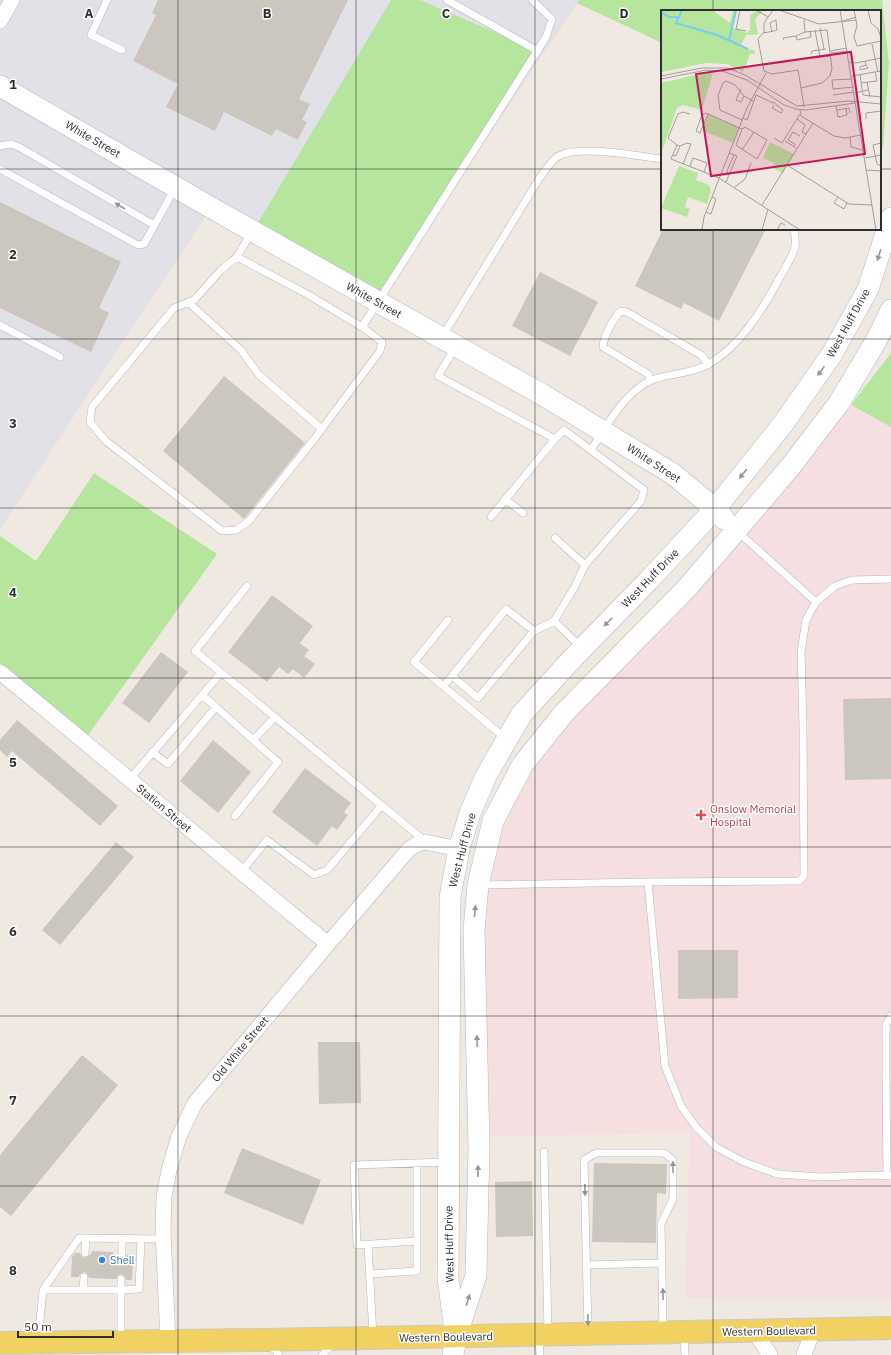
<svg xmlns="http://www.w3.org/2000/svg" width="891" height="1355" font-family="'IBM Plex Sans',sans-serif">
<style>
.industrial{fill:#e3e1e8}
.medical{fill:#f5dfe0}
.green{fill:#b6e59e}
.building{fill:#cbc7bf}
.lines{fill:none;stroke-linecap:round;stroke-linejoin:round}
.lane-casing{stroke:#b4b7c1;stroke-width:8}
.street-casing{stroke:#b4b7c1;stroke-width:16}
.secondary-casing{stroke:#b4b7c1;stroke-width:22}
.primary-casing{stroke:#c9c9c9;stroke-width:24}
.lane{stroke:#fff;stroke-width:7}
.street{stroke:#fff;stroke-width:15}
.secondary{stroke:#fff;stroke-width:21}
.primary{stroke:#f2d163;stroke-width:22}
.oneway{fill:#969696}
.grid{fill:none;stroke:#2e2e2e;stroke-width:1;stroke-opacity:0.55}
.health-dot{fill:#e0444e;stroke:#fff;stroke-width:1.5}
.shop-dot{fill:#3f7fe0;stroke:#fff;stroke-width:1.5}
.labels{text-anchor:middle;stroke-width:3;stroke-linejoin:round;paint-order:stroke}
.street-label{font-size:11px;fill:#2e2e2e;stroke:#fff}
.health-label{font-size:11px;fill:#be3a42;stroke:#fff;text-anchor:start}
.shop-label{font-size:11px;fill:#366cbe;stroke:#fff;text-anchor:start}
.inset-river{fill:none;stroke:#75cff0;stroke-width:2}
.inset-road{fill:none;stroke:#a29e99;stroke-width:1}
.view{fill:#c2185b;fill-opacity:0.15;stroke:#c2185b;stroke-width:2}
.inset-edge{fill:none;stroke:#2e2e2e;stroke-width:2}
.grid-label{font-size:13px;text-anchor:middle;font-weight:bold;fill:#2e2e2e;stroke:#fff;stroke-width:3;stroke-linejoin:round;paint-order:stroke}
</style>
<rect width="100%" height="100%" fill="#efe9e1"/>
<path class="industrial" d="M0,0H579L378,302L211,208L0,529Z"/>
<path class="medical" d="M851,405L891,427V1299L685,1298L690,1133L482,1136L480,906L493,858L527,772L581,708L662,631Z"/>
<path class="green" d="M391,0H420L536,50L378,302L253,231Z
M579,0H882L889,63L883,148L880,147V11H662V43L577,3Z
M891,353V427L851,405Z
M94,473L217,554L84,741L0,664V536L36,561Z"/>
<path class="building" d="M158,0H348L299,99L310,104L302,120L307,122L298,140L276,129L272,136L224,112L215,131L166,107L178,84L133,61L156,15L152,13Z
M0,202L121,262L99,308L109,313L91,352L0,308Z
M663,229H766L719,321L684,303L681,309L635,286Z
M540,272L598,302L570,356L512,326Z
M224,376L305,443L244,519L163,451Z
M272,595L313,626L300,643L309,650L304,656L315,664L304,678L293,669L288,674L279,667L267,682L228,652Z
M161,652L188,672L149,723L122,703Z
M891,698V779L845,780L843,699Z
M17,720L118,806L100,826L12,751L7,757L0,750V740Z
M213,740L251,772L218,813L180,781Z
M305,768L351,803L344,812L348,815L337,830L332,826L317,846L272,812Z
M116,842L134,857L60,945L42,930Z
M678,950H738V998L678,999Z
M318,1042H360L361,1103L319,1104Z
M82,1055L118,1085L11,1216L0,1207V1155Z
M242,1148L321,1180L303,1225L224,1193Z
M594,1163L667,1164L666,1194L657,1193L656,1243L592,1242Z
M532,1181L533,1236L496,1237L495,1182Z
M92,1251L113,1252V1255H117L118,1258L122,1260L125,1259L127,1255L133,1256L132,1280H126L125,1276L121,1274L118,1275L116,1279L89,1278L87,1273L84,1272L80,1274L79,1277H71L72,1257L75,1253H80L82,1257L85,1258L91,1254Z"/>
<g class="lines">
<defs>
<path id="lane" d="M107,0L91,35L122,50
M447,0L538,51
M0,146L11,144L19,147L154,225
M0,169L138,245L144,244L175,188
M237,257L251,233
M188,302L241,350L259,375L322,429
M0,325L60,357
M362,327L382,342L380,351L315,438L249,521L236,530L222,531L106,441L90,422L92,407L174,308L194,300L221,270L237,257L307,294L362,327L546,37L552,19L532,0
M442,337L539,179C544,172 550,162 557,157C578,144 637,156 662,159
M455,348L438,376L555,439L564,430L644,490L641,501L585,565L574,588L554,621
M650,381L648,374L603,347C603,337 614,317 621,311L627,312L701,355L704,358L708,365
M591,450C605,428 619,402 641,386C661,372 687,376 707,365C740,347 763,309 780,277C785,268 792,258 795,247C796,241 795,235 794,229
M505,499L523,513
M491,517L555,439
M737,531L816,602
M555,538L585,565
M891,579L852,580L835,586L816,602L806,620L801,652L803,725L804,876L799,881L648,882L665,1066L681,1106L696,1127L716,1147L744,1162L777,1174L821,1177L875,1175L891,1176
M247,586L195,651L425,841
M534,631L506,609L452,676L478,698L534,631L554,621L582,648
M452,676L443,686L505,738
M443,686L414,662L448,620
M202,695L216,707
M254,739L275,717
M152,752L168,764L216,707L278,762L235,816
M130,779L221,673
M241,872L267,840L314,875L327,870L382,805
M480,885L648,882
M544,1152L548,1332
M887,1176L886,1080V1025L891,1016
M417,1241L357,1245L354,1165L448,1162
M368,1244L373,1336
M85,1253L86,1238
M122,1255V1239
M586,1265L662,1263
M370,1274L417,1271V1163
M83,1289L84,1277
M43,1290H121V1279
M588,1331L584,1160L596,1153H664L673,1160V1199L661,1224L663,1331
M684,1333L685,1355
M539,1338L540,1355
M38,1340L43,1290L79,1238L163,1239
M121,1340V1290L139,1289L141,1239
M270,1345L279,1355
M322,1355L333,1344"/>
<path id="street" d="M0,21L12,0
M0,672L328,944
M754,1331L770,1355
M168,1342L163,1231L164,1197L169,1170L179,1136L195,1103L328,944L409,849L417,844L425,842L459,849
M804,1355L813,1330"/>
<path id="secondary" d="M0,86L224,215L543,395L673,474L715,509L724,519
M456,1337L448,1278L450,897L459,849L470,813L486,776L521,715L571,660L649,580L715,509L783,424L832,354L868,289L891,218
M453,1355L456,1337L476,1275L479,1147L474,930L478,885L493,821L523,764L564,713L687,588L791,466L839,403L876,341L891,310"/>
<path id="primary" d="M0,1343L265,1340L891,1328"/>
</defs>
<use href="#lane" class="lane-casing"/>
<use href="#street" class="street-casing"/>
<use href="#secondary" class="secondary-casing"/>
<use href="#primary" class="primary-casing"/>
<use href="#lane" class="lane"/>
<use href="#street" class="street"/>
<use href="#secondary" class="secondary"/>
<use href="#primary" class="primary"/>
</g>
<defs><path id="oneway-solid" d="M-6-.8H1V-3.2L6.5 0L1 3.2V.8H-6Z"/></defs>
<g class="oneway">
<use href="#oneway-solid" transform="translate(120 206) rotate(-150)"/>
<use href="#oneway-solid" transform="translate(879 255) rotate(108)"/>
<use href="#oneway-solid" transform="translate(821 371) rotate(125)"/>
<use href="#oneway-solid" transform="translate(743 474) rotate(129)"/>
<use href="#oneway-solid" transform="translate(608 622) rotate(135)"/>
<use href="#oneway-solid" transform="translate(475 911) rotate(-85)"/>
<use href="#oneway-solid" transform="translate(477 1041) rotate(-92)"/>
<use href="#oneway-solid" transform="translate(673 1167) rotate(-91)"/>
<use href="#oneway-solid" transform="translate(478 1171) rotate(-89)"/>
<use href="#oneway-solid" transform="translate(585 1190) rotate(89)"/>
<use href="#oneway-solid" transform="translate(663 1294) rotate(-91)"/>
<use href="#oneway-solid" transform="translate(468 1300) rotate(-73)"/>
<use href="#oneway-solid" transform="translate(588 1320) rotate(89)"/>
</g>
<path class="grid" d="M178,0V1355M356,0V1355M535,0V1355M713,0V11M0,169H662M880,169H891M713,229V1355M0,339H891M0,508H891M0,678H891M0,847H891M0,1016H891M0,1186H891"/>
<path class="health-dot" d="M699 809h4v4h4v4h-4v4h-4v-4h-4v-4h4z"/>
<circle class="shop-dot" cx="102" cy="1260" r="4"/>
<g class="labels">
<g class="street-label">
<text transform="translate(93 139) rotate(30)" y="4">White Street</text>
<text transform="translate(374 300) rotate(29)" y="4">White Street</text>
<text transform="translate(848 323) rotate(-61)" y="4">West Huff Drive</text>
<text transform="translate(654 463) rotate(33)" y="4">White Street</text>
<text transform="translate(650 578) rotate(-46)" y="4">West Huff Drive</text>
<text transform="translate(164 808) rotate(40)" y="4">Station Street</text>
<text transform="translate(462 850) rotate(-75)" y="4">West Huff Drive</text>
<text transform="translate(240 1049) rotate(-50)" y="4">Old White Street</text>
<text transform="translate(449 1244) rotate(-91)" y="4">West Huff Drive</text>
<text transform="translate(769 1331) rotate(-1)" y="4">Western Boulevard</text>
<text transform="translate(446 1337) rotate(-1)" y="4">Western Boulevard</text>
</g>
<g class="health-label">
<text x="710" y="813">Onslow Memorial<tspan x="710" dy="13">Hospital</tspan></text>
</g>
<g class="shop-label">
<text x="110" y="1264">Shell</text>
</g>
</g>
<g transform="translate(661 10)">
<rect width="220" height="220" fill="#efe9e1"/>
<path d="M0,0H51L69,13L72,0H76L72,18L86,23L89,20V5L97,0H103L94,9L97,24L85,25L79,37L94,41L93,44H89L82,62L66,54L45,53L0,62ZM43,63H52L41,100L22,95L16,98L0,144V73ZM47,104L78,118L72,133L42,121ZM109,132L133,144L122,163L111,158L113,153L102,148ZM18,156L37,163L35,170L48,175L50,180L46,194L27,187L24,197L29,199L26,207L0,198Z" fill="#b6e59e"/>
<path class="inset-river" d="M21,0L15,13L56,25L87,39M0,2L8,7H17M68,30L75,0"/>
<path class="inset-road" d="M79,0L75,19L85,21M95,0L107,7M118,0L158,14L195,10M179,0L215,220M193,0L196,15L193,27L196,36L220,31M207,0L210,13L217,19L220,28M182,11L195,7M159,18L163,39M154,20L159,47M111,22L109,13L115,10L116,20L113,21L102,23L97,29L103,61L111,64L137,60L140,78L161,73L169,66L171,58L166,20L144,22L143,10M144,22L135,26L136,30L150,27L149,21M103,23V13L112,0M123,30L122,28L135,26M211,34L217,62M169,41L186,38M170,43L187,41M150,44L151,41L165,39M151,46L152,48L170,46M204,51L205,55L199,57V60L207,58L205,55M189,52L195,53L220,48M199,65L202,85L220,87M0,66L41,58H66L82,64L136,96L188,91L220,94M191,66L219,61L220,64M0,69L45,60L61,61L86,70L123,95L135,99L145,100L194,93M191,69L171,70L172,79L193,77M206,72L209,87M200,73L216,71L214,62M140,78L143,97M80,79L75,90L80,92L83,86M194,83L207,80M172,85L193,82M112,92L122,100L120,103L111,98L113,95M175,96L177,107L186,105L185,98M139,100L140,106L173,126L184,128L200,125M176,100L188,98L189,103M47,104L39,123L35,121L41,105L45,103L81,119L75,135L96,149L106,130L84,117L81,119M82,108L86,110L95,85L112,93M136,109L144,115L141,122L145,124M205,109V103L220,101M81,110L59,100L57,85L62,73L65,71L74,75L83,86L92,91M189,127L190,137L202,140M113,128L121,133L139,104M124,131L135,138M220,133L212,135L216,154L220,156M16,135L7,128L17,104L22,102L29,104M19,136L26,133L30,134L22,154M133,136L134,134L127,130L132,122L139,126M81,140L93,122M12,145L15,146L19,136L16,135L10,149L58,168L139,220M204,148L220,145M126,155L188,194L211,195M29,156L32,148L46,153L43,162M205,160L220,161M68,165L66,161L73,145M65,172L76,146L68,143M74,177L84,169L90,153M177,187L173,193L183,199L186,193M101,195L152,113M45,202L50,204L55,189L51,187M41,220L43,207L86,98L105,63M101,220L107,199M116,220L120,213L124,215"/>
<path class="view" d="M190,42L204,144L50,166L35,64Z"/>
<rect width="220" height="220" class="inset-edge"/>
</g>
<g class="grid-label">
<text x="89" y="18">A</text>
<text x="267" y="18">B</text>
<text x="446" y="18">C</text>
<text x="624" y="18">D</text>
<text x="13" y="89">1</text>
<text x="13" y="259">2</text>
<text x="13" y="428">3</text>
<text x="13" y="597">4</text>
<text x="13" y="767">5</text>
<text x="13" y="936">6</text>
<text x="13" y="1105">7</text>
<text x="13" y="1275">8</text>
</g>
<path d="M18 1331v6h95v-6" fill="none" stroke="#2e2e2e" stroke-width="2"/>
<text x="24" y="1331" font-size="12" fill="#2e2e2e" stroke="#ffffff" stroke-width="3" paint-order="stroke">50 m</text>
</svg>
